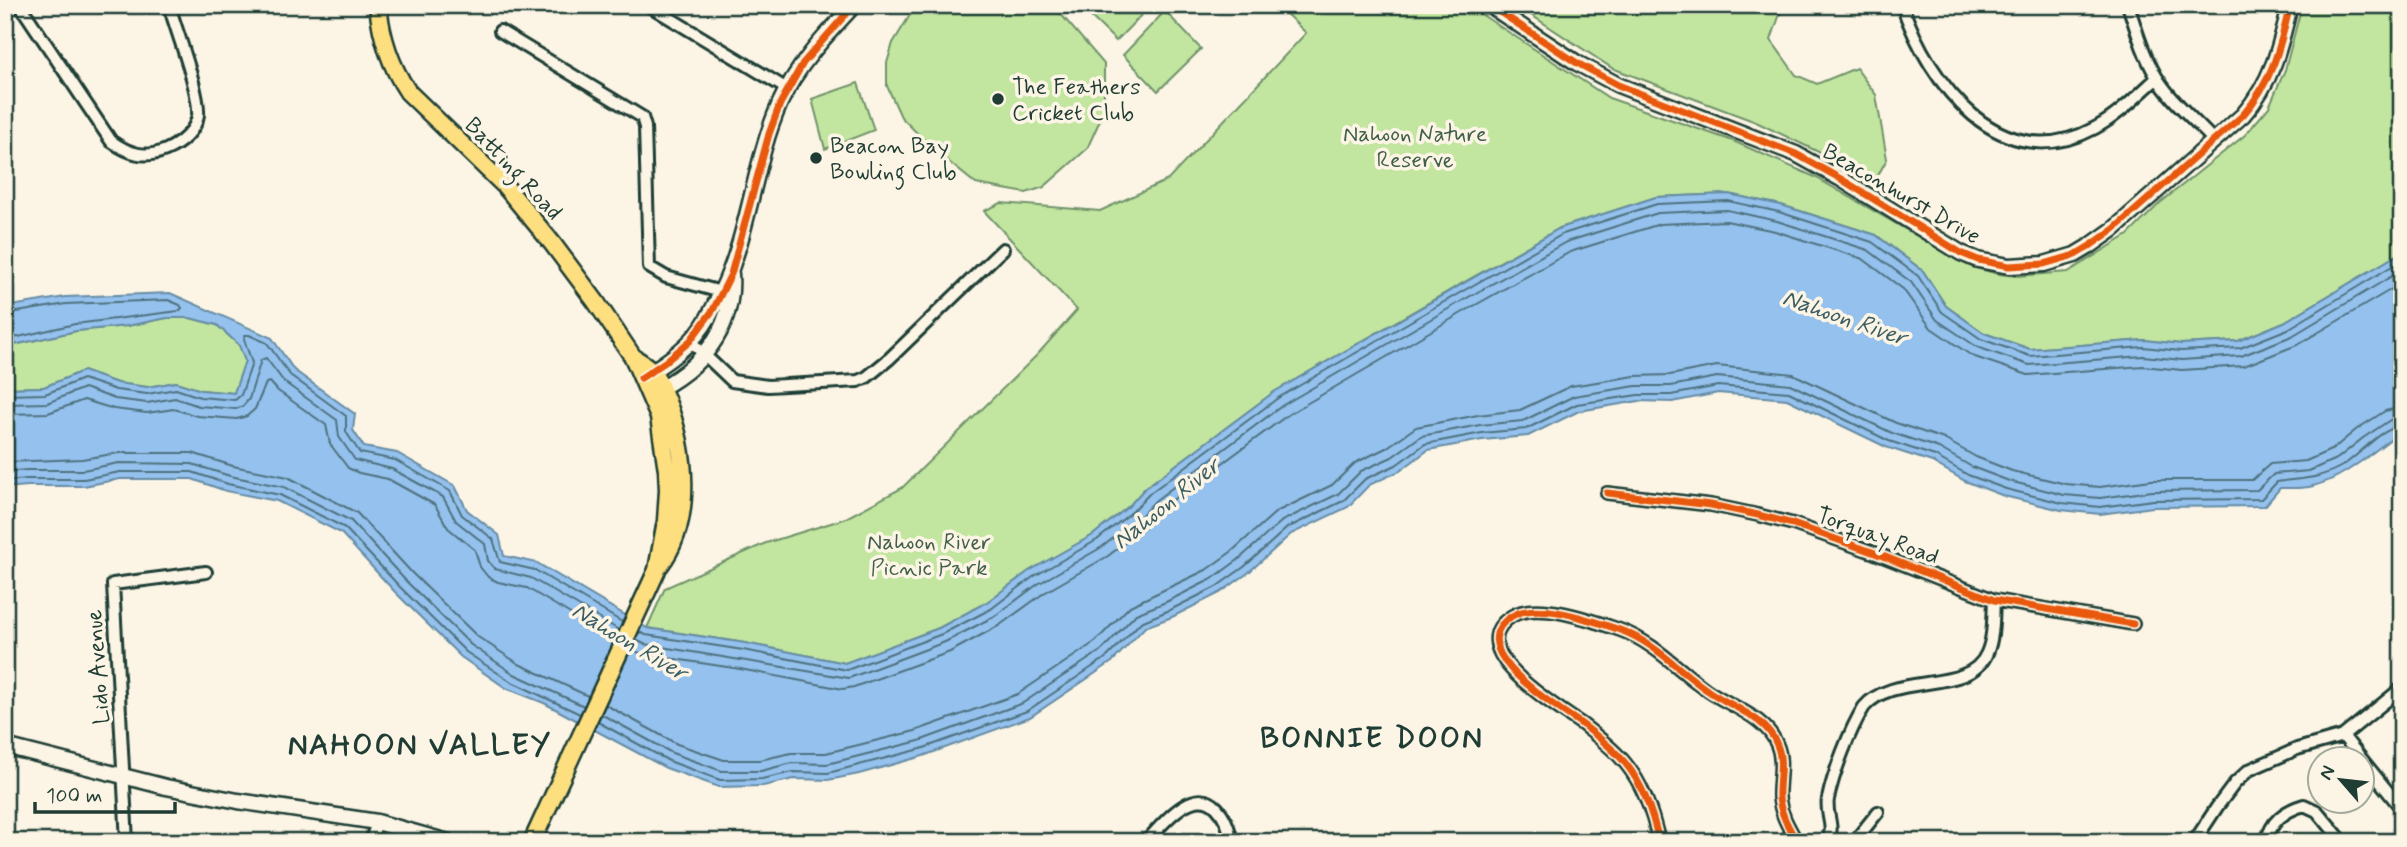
<svg xmlns="http://www.w3.org/2000/svg" width="2407" height="847" font-family="Mynerve,sans-serif">
<style>
.green{fill:#c2e6a0;stroke:#70926a;stroke-width:2}
.water{fill:#95c1ee;stroke:#668ca4;stroke-width:2}
.lines{fill:none;stroke-linecap:round;stroke-linejoin:round}
.shore{stroke:#4e727e;stroke-width:2}
.street-casing{stroke:#1f3d34;stroke-width:16}
.secondary-casing{stroke:#1f3d34;stroke-width:19}
.primary-casing{stroke:#1f3d34;stroke-width:21}
.street{stroke:#fcf5e5;stroke-width:10}
.secondary{stroke:#fcf5e5;stroke-width:14}
.primary{stroke:#fddf80;stroke-width:16}
.cycleway-casing{stroke:#fcf5e5;stroke-width:11}
.cycleway{stroke:#e8590c;stroke-width:7}
.poi-dot{fill:#1f3d34;stroke:#fcf5e5;stroke-width:2.5}
.labels{text-anchor:middle;stroke-width:7;stroke-linejoin:round;paint-order:stroke}
.poi-label{font-size:23px;fill:#1f3d34;stroke:#fcf5e5;text-anchor:start}
.park-label{font-size:23px;fill:#405f4a;stroke:#fcf5e5}
.street-label{font-size:23px;fill:#1f3d34;stroke:#fcf5e5}
.water-label{font-size:24px;font-style:italic;fill:#3c5e62;stroke:#fcf5e5}
.district-label{font-size:30px;font-weight:bold;letter-spacing:2px;fill:#1f3d34;stroke:#fcf5e5}
</style>
<rect width="100%" height="100%" fill="#fcf5e5"/>
<filter id="ink" filterUnits="userSpaceOnUse"><feTurbulence type="fractalNoise" baseFrequency=".0143" numOctaves="2"/><feDisplacementMap in="SourceGraphic" scale="14" xChannelSelector="R" yChannelSelector="G"/><feConvolveMatrix kernelMatrix="1 2 1 2 8 2 1 2 1" color-interpolation-filters="sRGB"/></filter>
<g filter="url(#ink)">
<path class="green" d="M919,5H1053L1104,64V111L1087,149L1044,187L1026,193L976,184L934,150L901,117L887,86V63L893,43L910,15Z
M1083,5H1151L1116,41L1081,7Z
M1277,5H1467L1609,98L1733,141L1815,177L1969,266L1998,274L2018,276L2068,272L2128,235L2160,203L2245,135L2269,107L2285,70L2302,5H2402V252L2284,322L2238,341L2181,344L2144,340L2030,349L1984,333L1946,306L1923,271L1876,235L1781,205L1728,194L1656,197L1560,228L1459,285L1274,392L1145,488L1129,506L1093,535L1029,571L987,602L939,628L845,663L745,643L647,628L665,588L766,543L844,519L902,488L1037,355L1077,310L984,211L1001,203L1100,211L1168,180L1306,33Z
M1516,5H1783L1771,40L1796,75L1817,84L1856,68L1876,95L1887,159L1873,184L1831,158L1756,122L1612,68Z
M1165,11L1201,49L1158,91L1123,55Z
M858,83L874,130L825,149L812,99Z
M167,318H190L217,325L239,345L245,361L234,393L201,390L176,382L147,387L117,383L83,371L44,387L5,388V347L76,331L127,326Z"/>
<path class="water" d="M1728,194L1781,205L1876,235L1923,271L1946,306L1984,333L2030,349L2144,340L2181,344L2238,341L2284,322L2402,252V431C2374,450 2346,478 2313,486C2303,489 2290,488 2280,488L2265,506L2153,507L2100,514L2061,510L2004,496L1965,481L1932,462L1886,447L1787,399L1718,393L1672,402L1639,401L1579,411L1528,436L1482,440L1428,450L1400,471L1369,485L1348,507L1291,534L1248,573L1220,593L1172,617L1145,627L1112,662L1030,717L923,756L859,774L828,780L794,779L763,786L719,787L666,768L544,703L506,688L461,657L395,592L341,533L277,501L226,491L192,479H120L84,486H28L5,488V388L44,387L83,371L117,383L147,387L176,382L201,390L234,393L245,361L239,345L217,325L190,318H167L127,326L76,331L5,347V307L65,297L170,293L272,338L294,370L355,414L353,430L364,447L397,453L455,486L467,510L499,535L504,556L537,563L647,628L745,643L845,663L939,628L987,602L1029,571L1093,535L1129,506L1145,488L1274,392L1560,228L1656,197Z"/>
<g class="lines">
<path class="shore" d="M5,314L66,304L168,300L180,305L182,308L179,311L75,324L5,340
M5,395L45,394L83,379L116,390L147,394L176,389L200,397L235,400L241,395L252,363L244,339L245,335H249L267,343L290,375L346,416V432L360,453L395,460L450,491L462,515L493,539L500,562L535,570L622,622
M5,404L47,403L84,388L115,399L147,403L175,398L199,406L236,409L243,406L249,399L261,360L266,358L284,382L337,420L339,437L355,460L392,469L443,497L456,521L485,544L488,561L495,569L531,578L619,630
M5,414L48,413L84,400L114,409L147,413L174,409L197,416L237,419L247,416L255,409L266,383L270,382L278,391L326,425L330,444L348,468L359,473L388,479L435,505L448,528L475,550L480,567L488,577L498,582L527,588L614,640
M5,462L82,459L119,453H192L233,466L288,477L357,513L413,574L478,637L519,664L588,696
M5,472L27,470H83L119,463L192,464L230,476L284,487L351,521L406,581L471,645L514,674L584,706
M5,481L27,479H84L120,472H192L228,484L280,495L345,528L400,587L466,652L510,681L580,714
M639,632L646,635L743,650L847,670L942,634L991,609L1033,577L1097,540L1133,511L1150,493L1278,398L1463,291L1563,234L1657,204L1728,201L1779,212L1872,242L1918,276L1942,312L1981,339L2030,356L2143,347L2181,351L2240,348L2288,329L2402,260
M636,640L644,644L849,678L945,642L995,616L1038,584L1102,547L1139,518L1156,500L1283,405L1467,298L1566,242L1658,213L1727,210L1777,221L1868,250L1911,282L1937,320L1977,347L2029,365L2143,356L2182,360L2241,356L2292,336L2402,270
M631,649L642,654L740,669L843,689L854,687L950,652L1000,625L1044,593L1108,556L1146,526L1163,507L1289,414L1472,307L1570,252L1660,224L1726,221L1775,231L1863,259L1903,289L1931,328L1972,356L2028,375L2143,366L2182,370L2244,366L2297,345L2402,283
M606,705L677,744L724,760H760L791,753H826L915,731L1018,694L1095,642L1130,606L1206,570L1231,552L1276,512L1332,485L1355,463L1386,448L1416,427L1478,415L1520,410L1571,386L1635,376L1670,375L1717,366L1793,374L1896,423L1944,439L1976,457L2012,471L2066,484L2100,487L2151,480H2252L2270,464L2306,461L2333,449L2357,429L2385,411L2402,407
M601,714L672,753L722,771H761L792,763L827,764L919,741L1023,703L1102,650L1136,614L1166,602L1212,579L1238,560L1282,521L1338,494L1361,471L1392,457L1421,436L1480,425L1523,421L1574,396L1636,386H1671L1717,377L1790,384L1892,433L1939,448L1972,467L2009,481L2064,495L2100,498L2152,491L2257,490L2274,474L2309,471L2338,458L2363,438L2390,420L2402,417
M598,722L669,761L720,780L762,779L793,772L828,773L921,749L1027,711L1107,657L1141,622L1170,610L1216,587L1244,567L1287,528L1343,501L1365,479L1396,465L1425,444L1482,433L1526,429L1577,404L1638,395H1671L1718,386L1789,392L1889,441L1935,456L1968,475L2006,489L2062,503L2100,507L2153,500L2261,499L2277,482C2303,478 2317,480 2342,466C2361,455 2378,429 2402,426"/>
<defs>
<path id="street" d="M20,5L111,141C129,154 145,159 166,150C180,144 196,131 198,115C200,92 176,30 169,5
M648,5L787,89
M1902,5C1929,84 2000,179 2095,128C2118,116 2137,96 2157,78
M2128,5C2136,29 2143,54 2156,76C2170,100 2195,120 2214,141
M500,31L642,117L645,127L649,267L666,277L721,292
M690,341L732,381L768,386L858,381L867,377L889,359L1003,249
M1607,493L1711,505L1758,515L1793,524L1875,553L1994,600L2133,624
M2343,736L2402,809
M127,842L113,584L206,572
M374,842L373,834L377,822
M1146,842C1157,830 1168,816 1182,807C1212,787 1227,816 1232,842
M1659,842C1653,814 1644,786 1626,764C1614,749 1598,737 1583,725C1559,708 1458,649 1512,616C1538,600 1593,621 1620,630C1654,642 1678,670 1707,690C1729,706 1767,717 1777,745C1784,761 1778,781 1779,798C1781,815 1789,828 1797,842
M1827,842C1836,827 1825,815 1828,799C1833,774 1850,729 1864,707C1894,671 1969,696 1987,653C1994,637 1993,617 1994,600
M1854,842L1878,812
M2194,842L2217,807L2235,783L2249,770L2297,749L2343,736L2402,688
M2266,842C2271,821 2284,811 2304,805L2317,811L2343,842"/>
<path id="secondary" d="M1489,5L1577,63L1618,85L1796,154L1841,179L1961,253L1978,260L2009,266L2044,264L2075,255L2090,246L2114,229L2243,115C2272,82 2280,48 2290,5
M643,377C662,365 682,352 697,334C708,321 714,307 721,292C750,232 753,164 780,103C797,65 826,35 854,5
M651,393C700,370 735,330 731,274
M5,746L166,787L238,801L377,822L448,842"/>
<path id="primary" d="M378,5C381,37 390,65 408,92L505,186L552,243L596,302L633,357L659,417L667,470L668,490L666,521L657,570L532,842
M633,357C639,361 646,365 651,370C658,377 662,390 666,399C686,448 694,521 660,565"/>
</defs>
<use href="#street" class="street-casing"/>
<use href="#secondary" class="secondary-casing"/>
<use href="#primary" class="primary-casing"/>
<use href="#street" class="street"/>
<use href="#secondary" class="secondary"/>
<use href="#primary" class="primary"/>
<defs>
<path id="cycleway" d="M1489,5L1577,63L1618,85L1796,154L1841,179L1961,253L1978,260L2009,266L2044,264L2075,255L2090,246L2114,229L2243,115C2272,82 2280,48 2290,5
M641,378L665,362L690,341L713,310L731,274L769,134L780,104L803,63L854,5
M1607,493L1711,505L1758,515L1793,524L1875,553L1994,600L2133,624
M1659,842C1653,814 1644,786 1626,764C1614,749 1598,737 1583,725C1559,708 1458,649 1512,616C1538,600 1593,621 1620,630C1654,642 1678,670 1707,690C1729,706 1767,717 1777,745C1784,761 1778,781 1779,798C1781,815 1789,828 1797,842"/>
</defs>
<use href="#cycleway" class="cycleway-casing"/>
<use href="#cycleway" class="cycleway"/>
</g>
</g>
<g class="poi-dot">
<circle cx="998" cy="99" r="7"/>
<circle cx="816" cy="158" r="7"/>
</g>
<g class="labels">
<g class="poi-label">
<text x="1012" y="94">The Feathers<tspan x="1012" dy="26">Cricket Club</tspan></text>
<text x="830" y="153">Beacon Bay<tspan x="830" dy="26">Bowling Club</tspan></text>
</g>
<g class="park-label">
<text x="1415" y="141">Nahoon Nature<tspan x="1415" dy="26">Reserve</tspan></text>
<text x="929" y="549">Nahoon River<tspan x="929" dy="26">Picnic Park</tspan></text>
</g>
<g class="street-label">
<text transform="translate(514 168) rotate(47)" y="8">Batting Road</text>
<text transform="translate(1902 193) rotate(30)" y="8">Beaconhurst Drive</text>
<text transform="translate(1878 535) rotate(20)" y="8">Torquay Road</text>
<text transform="translate(97 667) rotate(-94)" y="8">Lido Avenue</text>
</g>
<g class="water-label">
<text transform="translate(1845 317) rotate(19)" y="8">Nahoon River</text>
<text transform="translate(1166 503) rotate(-39)" y="8">Nahoon River</text>
<text transform="translate(630 641) rotate(31)" y="8">Nahoon River</text>
</g>
<g class="district-label">
<text x="1372" y="747">BONNIE DOON</text>
<text x="420" y="754">NAHOON VALLEY</text>
</g>
</g>
<rect width="2407" height="847" fill="none" stroke="#fcf5e5" stroke-width="28"/>
<rect x="14" y="14" width="2379" height="819" fill="none" stroke="#1f3d34" stroke-width="2.5" filter="url(#ink)"/>
<g transform="translate(2341 780) rotate(298)"><circle r="33" fill="#fcf5e5" stroke="#a4ab9e" stroke-width="2"/>
<path d="M0-5L12 26L0 18L-12 26Z" fill="#1f3d34"/>
<text y="-10" font-size="19" font-weight="bold" text-anchor="middle" fill="#1f3d34">N</text>
</g>
<path d="M35 802v10h140v-10" fill="none" stroke="#1f3d34" stroke-width="3.5"/>
<text x="46" y="802" font-size="21" fill="#1f3d34" stroke="#fcf5e5" stroke-width="5" paint-order="stroke">100 m</text>
</svg>
